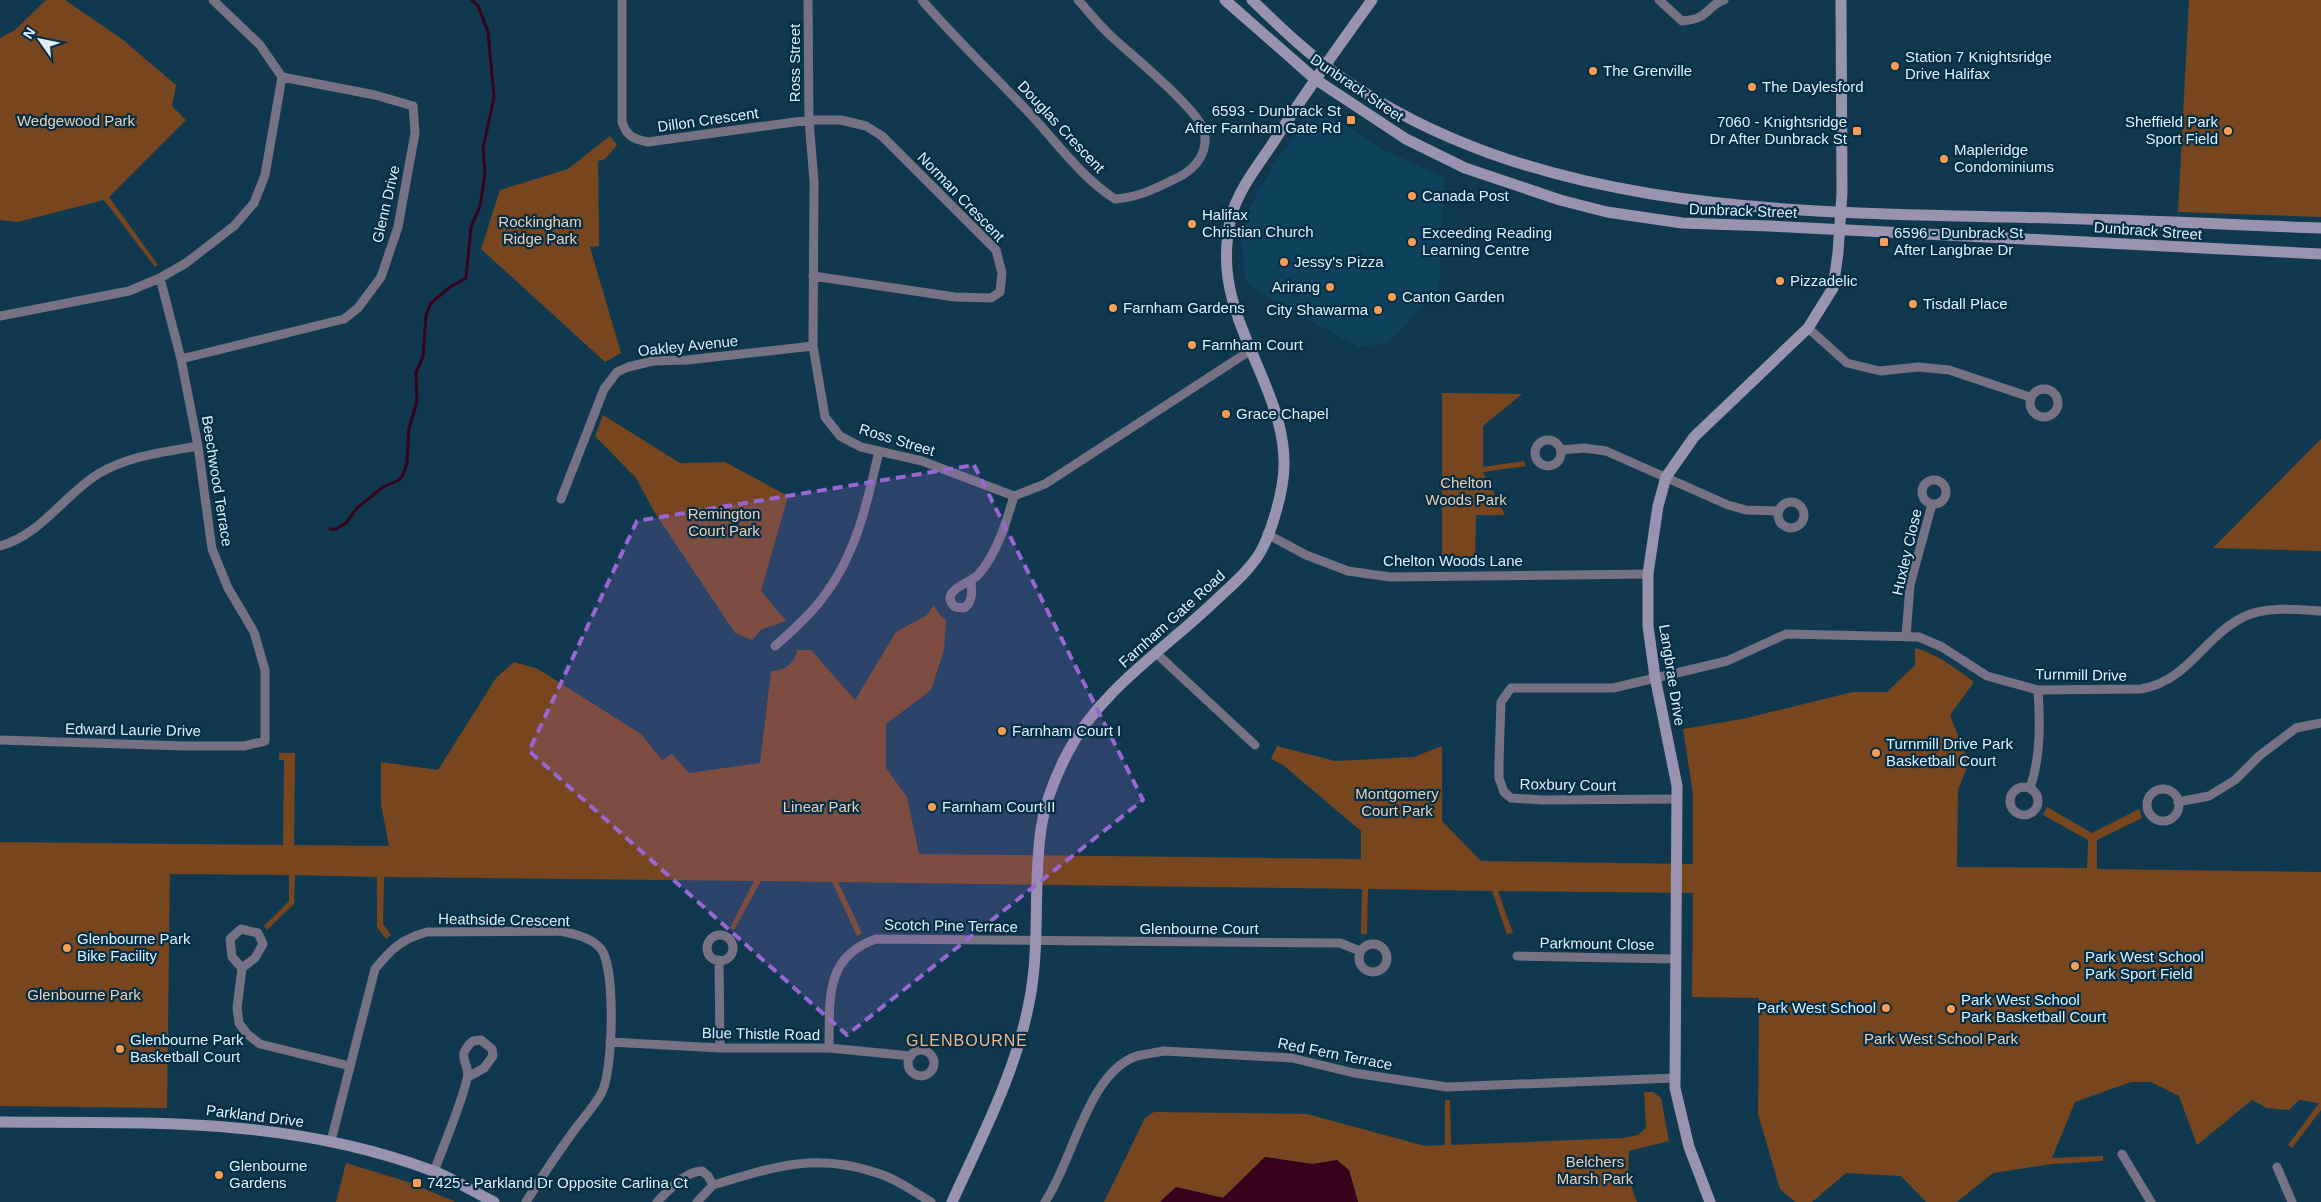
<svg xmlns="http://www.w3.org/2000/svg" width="2321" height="1202" font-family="Helvetica,sans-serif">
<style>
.built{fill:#0f425d}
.green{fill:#77461e}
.water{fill:#36021c}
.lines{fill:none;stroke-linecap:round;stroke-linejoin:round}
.stream{stroke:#36021c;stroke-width:3}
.street{stroke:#767283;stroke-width:9}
.secondary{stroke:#9a93af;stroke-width:11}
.marked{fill:#9967d1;fill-opacity:0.2;stroke:#9967d1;stroke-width:4;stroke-dasharray:10 6;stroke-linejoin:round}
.poi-dot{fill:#fc9d53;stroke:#032e44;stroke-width:2}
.labels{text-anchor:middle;stroke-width:4.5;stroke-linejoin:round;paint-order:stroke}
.poi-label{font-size:15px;fill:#dff0fc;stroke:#032e44;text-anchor:start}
.street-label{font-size:15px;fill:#dff0fc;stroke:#032e44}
.park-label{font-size:15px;fill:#f3ceb4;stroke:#032e44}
.neighbourhood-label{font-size:16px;letter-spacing:1px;fill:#f9b787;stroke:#032e44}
</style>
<rect width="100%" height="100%" fill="#10394f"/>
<path class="built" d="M1319,108L1380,148L1444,177L1439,289L1388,343L1358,347L1255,290L1245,278L1242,245L1249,209L1274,164L1313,110Z"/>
<path class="green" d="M46,0H65L122,39L176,85L172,106L186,120L109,197L158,265L155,267L104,200L18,222L0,220V38L15,30Z
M2189,0H2321V217L2178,212Z
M610,136L617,145L605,159L598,161L599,246L590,247L621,353L605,362L481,249L500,190L568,169Z
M1442,393L1522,394L1483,426V467L1524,461L1526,466L1483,472L1505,515H1476L1475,563L1442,565Z
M603,415L680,463L725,462L788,496L761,591L786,621L762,629L752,640L735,633L655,513L636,478L595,436Z
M2321,439V551L2213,548Z
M934,605L939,614L946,620L944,650L931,690L886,724V768L907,797L919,854L1361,859V831L1283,765L1271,759L1277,746L1335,761L1414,757L1442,746V821L1481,861L1693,864V794L1683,729L1742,719L1853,692H1887L1915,665V648C1938,654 1955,668 1974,682L1950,715L1969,763L1958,789L1957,867L2087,868L2088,840L2043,815L2047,807L2092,833L2139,809L2142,818L2097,840V869L2321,872V1110L2292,1148L2288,1145L2319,1103L2299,1100L2289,1110L2267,1108L2252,1100L2197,1145L2179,1096L2151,1082H2131L2075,1102L2052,1158L2103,1156V1161L2052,1164L1993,1173L1957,1202H1926L1901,1176L1846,1173L1812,1202H1795L1780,1189L1758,1114L1759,998L1692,997L1693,893L1498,891L1513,933L1507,934L1492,891L1368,889L1367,934H1361L1362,889L838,882L862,933L857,936L832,882L761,881L734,930L730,928L754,881L384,877L383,924L391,935L386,939L377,927V877L295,875L294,904L267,930L264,926L289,901V875L170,874L167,1108L0,1106V842L283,845L284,760H279V753H295L294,845L389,846L381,804V762L438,770L496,678L514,662L538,669L641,734L662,760L672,754L689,773L760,763L771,671C784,671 795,664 797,650H811L855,700L896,632L927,615Z
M1644,1092H1653L1661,1098L1669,1141L1629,1151L1628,1177L1637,1202H1358L1349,1170L1337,1161L1312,1164L1265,1157L1223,1198L1176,1187L1160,1202H1104L1145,1118L1154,1112L1307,1114L1425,1146L1445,1145V1100H1450L1451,1145L1622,1138L1638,1135L1646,1128Z
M346,1163L408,1182L456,1202H336Z"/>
<path class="water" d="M1265,1157L1312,1164L1337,1160L1349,1170L1358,1202H1160L1176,1187L1223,1198Z"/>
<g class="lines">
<path class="stream" d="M330,529H336L346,523L357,508L383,487L399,480L403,475L407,463L409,428L417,401L416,372L423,357L426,316L431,303L450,287L466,278L471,227L480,206L485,174L483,148L494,97L488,32L478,6L472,0"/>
<path class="street" d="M622,0V122C627,137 634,139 648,142L809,120H841L866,126L882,136L996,250L1002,273L1000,292L991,298L955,297L813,276
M808,0L809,120L814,182L813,346L825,417L840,436L861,447L922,461L1014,496L1045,484L1251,350
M922,0C957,41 996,77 1032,116C1059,145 1081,177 1115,199C1141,197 1156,188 1179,177C1196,168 1209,152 1204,131C1199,110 1130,54 1111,36C1099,25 1089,12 1078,0
M1659,0L1682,21C1710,19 1706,6 1724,0
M0,316L129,291L160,278L186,263L234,226L254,203L265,175L282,77L260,45L213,0
M1808,328L1847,363L1880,371L1918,367L1949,370L2030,397
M181,359L344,319L358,308L381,277L398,227L415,133L413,106L375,95L282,77
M2030 403a14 14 0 1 1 28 0a14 14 0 1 1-28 0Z
M1535 453a13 13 0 1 1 26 0a13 13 0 1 1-26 0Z
M1561,450L1584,448L1606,451L1728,505L1746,510L1779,511
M1922 492a12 12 0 1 1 24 0a12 12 0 1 1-24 0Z
M561,499L604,389L617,372L628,367L653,361L687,360L813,346
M1778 515a13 13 0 1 1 26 0a13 13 0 1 1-26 0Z
M1267,534L1306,555L1348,571L1390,577L1648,574
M0,546C41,535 64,495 98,474C128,456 164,452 198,446
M971,582C972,592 973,602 964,608L955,607C938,591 970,583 978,575C997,554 1006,523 1014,496
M1906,636L1910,585L1932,504
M775,646C791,632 808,617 821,600C856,556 867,504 879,451
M1156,653L1255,745
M0,740L184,746H244L265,741V670L254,632L228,588L212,549L198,446L181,359L160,278
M2010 801a14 14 0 1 1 28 0a14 14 0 1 1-28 0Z
M2030,788C2041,756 2040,723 2038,690
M2147 805a16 16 0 1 1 32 0a16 16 0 1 1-32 0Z
M1677,799L1543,800L1511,798L1504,792L1499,778V761L1501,702L1511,688H1613L1727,661L1786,634L1919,637L1942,647L1987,676L2038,690L2141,689C2190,681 2206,632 2248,615C2270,606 2297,610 2321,611
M2178,802L2209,796L2235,780L2259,756L2296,728L2321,723
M707 948a13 13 0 1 1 26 0a13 13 0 1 1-26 0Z
M1359 958a14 14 0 1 1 28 0a14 14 0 1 1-28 0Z
M1517,956L1675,959
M719,960L720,1048
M242,968L255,958L263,944L258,933L241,929L230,939L232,957L242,968L237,1008L239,1023L247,1034L260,1044L350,1066
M610,1042L720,1048H829L911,1056
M829,1048C830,1002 823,957 876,939L1340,943L1360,951
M908 1063a13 13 0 1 1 26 0a13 13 0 1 1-26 0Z
M331,1141L375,969C392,948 402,939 427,932L560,931C574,934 591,937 601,949C616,969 613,1070 602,1092C595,1106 582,1119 573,1132C556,1155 541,1178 526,1202
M2122,1154L2151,1202
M2277,1167L2292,1202
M434,1172C445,1141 459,1111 467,1079C472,1063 453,1058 473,1041L481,1040L492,1049L493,1056L484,1068L468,1077
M713,1185C774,1167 814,1152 877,1173C897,1179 914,1192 931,1202
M657,1202C669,1190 684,1172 702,1171L708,1176L713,1185L697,1202
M1045,1202C1072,1163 1087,1076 1134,1057C1143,1054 1154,1053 1164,1051L1292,1058L1354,1073L1447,1087L1674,1078"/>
<path class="secondary" d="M1225,0L1315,79L1406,139L1465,168L1560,200L1607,212L1682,223L1769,226L2321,254
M1252,0C1280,27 1310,56 1342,78C1535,211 1779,212 2005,217C2110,219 2216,224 2321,228
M0,1122C150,1123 290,1117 433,1171C454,1179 474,1192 494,1202
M952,1202C983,1134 1019,1066 1031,992C1040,938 1033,883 1041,829C1045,802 1056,775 1068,752C1101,689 1165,649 1215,601C1231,586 1250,570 1261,551C1270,535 1279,504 1282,486C1292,432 1264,384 1245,336C1228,295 1221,261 1231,217C1238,191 1256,168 1271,146C1303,96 1337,48 1372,0
M1710,1202L1689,1147L1675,1088L1677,786L1655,677L1648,626V574L1658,506L1666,477L1694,437L1808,328L1833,288L1838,253L1842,193L1841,0"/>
</g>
<path class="marked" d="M974,465L1143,800L847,1035L529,751L637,521Z"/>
<g class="poi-dot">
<circle cx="1895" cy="66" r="5"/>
<circle cx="1593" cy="71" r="5"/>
<circle cx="1752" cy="87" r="5"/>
<rect x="1346" y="115" width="10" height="10" rx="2.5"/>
<rect x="1852" y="126" width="10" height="10" rx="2.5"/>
<circle cx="2228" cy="131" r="5"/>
<circle cx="1944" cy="159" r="5"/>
<circle cx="1412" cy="196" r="5"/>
<circle cx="1192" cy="224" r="5"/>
<circle cx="1412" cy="242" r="5"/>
<rect x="1879" y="237" width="10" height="10" rx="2.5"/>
<circle cx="1284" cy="262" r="5"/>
<circle cx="1780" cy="281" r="5"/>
<circle cx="1330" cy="287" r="5"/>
<circle cx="1392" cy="297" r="5"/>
<circle cx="1913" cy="304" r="5"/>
<circle cx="1113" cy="308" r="5"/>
<circle cx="1378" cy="310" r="5"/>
<circle cx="1192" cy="345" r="5"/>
<circle cx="1226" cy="414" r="5"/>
<circle cx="1002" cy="731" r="5"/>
<circle cx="1876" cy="753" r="5"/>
<circle cx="932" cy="807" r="5"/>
<circle cx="67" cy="948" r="5"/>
<circle cx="2075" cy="966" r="5"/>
<circle cx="1886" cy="1008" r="5"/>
<circle cx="1951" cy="1009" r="5"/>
<circle cx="120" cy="1049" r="5"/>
<circle cx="219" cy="1175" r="5"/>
<rect x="412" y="1178" width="10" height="10" rx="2.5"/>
</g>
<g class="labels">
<g class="poi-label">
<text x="1905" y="62">Station 7 Knightsridge<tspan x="1905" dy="17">Drive Halifax</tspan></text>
<text x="1603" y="76">The Grenville</text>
<text x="1762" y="92">The Daylesford</text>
<text x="1341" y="116" text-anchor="end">6593 - Dunbrack St<tspan x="1341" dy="17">After Farnham Gate Rd</tspan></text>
<text x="1847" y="127" text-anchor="end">7060 - Knightsridge<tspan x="1847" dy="17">Dr After Dunbrack St</tspan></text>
<text x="2218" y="127" text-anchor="end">Sheffield Park<tspan x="2218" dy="17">Sport Field</tspan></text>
<text x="1954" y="155">Mapleridge<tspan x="1954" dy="17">Condominiums</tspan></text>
<text x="1422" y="201">Canada Post</text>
<text x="1202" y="220">Halifax<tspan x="1202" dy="17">Christian Church</tspan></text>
<text x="1422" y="238">Exceeding Reading<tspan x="1422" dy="17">Learning Centre</tspan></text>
<text x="1894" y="238">6596 - Dunbrack St<tspan x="1894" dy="17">After Langbrae Dr</tspan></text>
<text x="1294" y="267">Jessy's Pizza</text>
<text x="1790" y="286">Pizzadelic</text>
<text x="1320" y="292" text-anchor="end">Arirang</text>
<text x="1402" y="302">Canton Garden</text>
<text x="1923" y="309">Tisdall Place</text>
<text x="1123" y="313">Farnham Gardens</text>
<text x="1368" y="315" text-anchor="end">City Shawarma</text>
<text x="1202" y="350">Farnham Court</text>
<text x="1236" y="419">Grace Chapel</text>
<text x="1012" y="736">Farnham Court I</text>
<text x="1886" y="749">Turnmill Drive Park<tspan x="1886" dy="17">Basketball Court</tspan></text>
<text x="942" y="812">Farnham Court II</text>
<text x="77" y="944">Glenbourne Park<tspan x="77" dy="17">Bike Facility</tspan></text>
<text x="2085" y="962">Park West School<tspan x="2085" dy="17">Park Sport Field</tspan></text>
<text x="1961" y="1005">Park West School<tspan x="1961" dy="17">Park Basketball Court</tspan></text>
<text x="1876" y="1013" text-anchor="end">Park West School</text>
<text x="130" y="1045">Glenbourne Park<tspan x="130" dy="17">Basketball Court</tspan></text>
<text x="229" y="1171">Glenbourne<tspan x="229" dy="17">Gardens</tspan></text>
<text x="427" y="1188">7425 - Parkland Dr Opposite Carlina Ct</text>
</g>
<g class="street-label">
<text transform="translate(795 63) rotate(-90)" y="5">Ross Street</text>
<text transform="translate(1357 88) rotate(34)" y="5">Dunbrack Street</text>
<text transform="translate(708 120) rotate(-8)" y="5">Dillon Crescent</text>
<text transform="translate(1061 127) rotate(47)" y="5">Douglas Crescent</text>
<text transform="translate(961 197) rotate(46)" y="5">Norman Crescent</text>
<text transform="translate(386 204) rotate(-77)" y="5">Glenn Drive</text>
<text transform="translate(1743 211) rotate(2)" y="5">Dunbrack Street</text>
<text transform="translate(2148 231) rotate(4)" y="5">Dunbrack Street</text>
<text transform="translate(688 346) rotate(-6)" y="5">Oakley Avenue</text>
<text transform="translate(897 440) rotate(17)" y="5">Ross Street</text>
<text transform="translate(217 481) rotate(81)" y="5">Beechwood Terrace</text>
<text transform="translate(1907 552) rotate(-77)" y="5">Huxley Close</text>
<text x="1453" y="566">Chelton Woods Lane</text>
<text transform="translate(1172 619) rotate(-42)" y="5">Farnham Gate Road</text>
<text transform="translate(1672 675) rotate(81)" y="5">Langbrae Drive</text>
<text transform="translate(2081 675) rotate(1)" y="5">Turnmill Drive</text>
<text transform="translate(133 730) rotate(1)" y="5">Edward Laurie Drive</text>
<text transform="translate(1568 785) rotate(1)" y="5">Roxbury Court</text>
<text transform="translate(504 920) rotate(1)" y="5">Heathside Crescent</text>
<text transform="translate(951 926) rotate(1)" y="5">Scotch Pine Terrace</text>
<text x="1199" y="934">Glenbourne Court</text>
<text transform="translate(1597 944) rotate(1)" y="5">Parkmount Close</text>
<text transform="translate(761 1034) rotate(1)" y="5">Blue Thistle Road</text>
<text transform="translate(1335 1054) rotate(11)" y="5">Red Fern Terrace</text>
<text transform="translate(255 1116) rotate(7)" y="5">Parkland Drive</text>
</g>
<g class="park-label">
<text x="76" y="126">Wedgewood Park</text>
<text x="540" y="227">Rockingham<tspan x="540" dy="17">Ridge Park</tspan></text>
<text x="1466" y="488">Chelton<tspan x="1466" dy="17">Woods Park</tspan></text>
<text x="724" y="519">Remington<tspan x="724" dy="17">Court Park</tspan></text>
<text x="1397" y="799">Montgomery<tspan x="1397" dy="17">Court Park</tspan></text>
<text x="821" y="812">Linear Park</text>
<text x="84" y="1000">Glenbourne Park</text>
<text x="1941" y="1044">Park West School Park</text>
<text x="1595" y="1167">Belchers<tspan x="1595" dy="17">Marsh Park</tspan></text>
</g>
<g class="neighbourhood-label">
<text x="967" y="1046">GLENBOURNE</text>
</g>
</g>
<g transform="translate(40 40) rotate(303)" stroke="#032e44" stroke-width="4" paint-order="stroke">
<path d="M0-4L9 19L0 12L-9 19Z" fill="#dff0fc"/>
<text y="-8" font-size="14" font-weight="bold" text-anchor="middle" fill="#dff0fc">N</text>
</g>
</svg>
